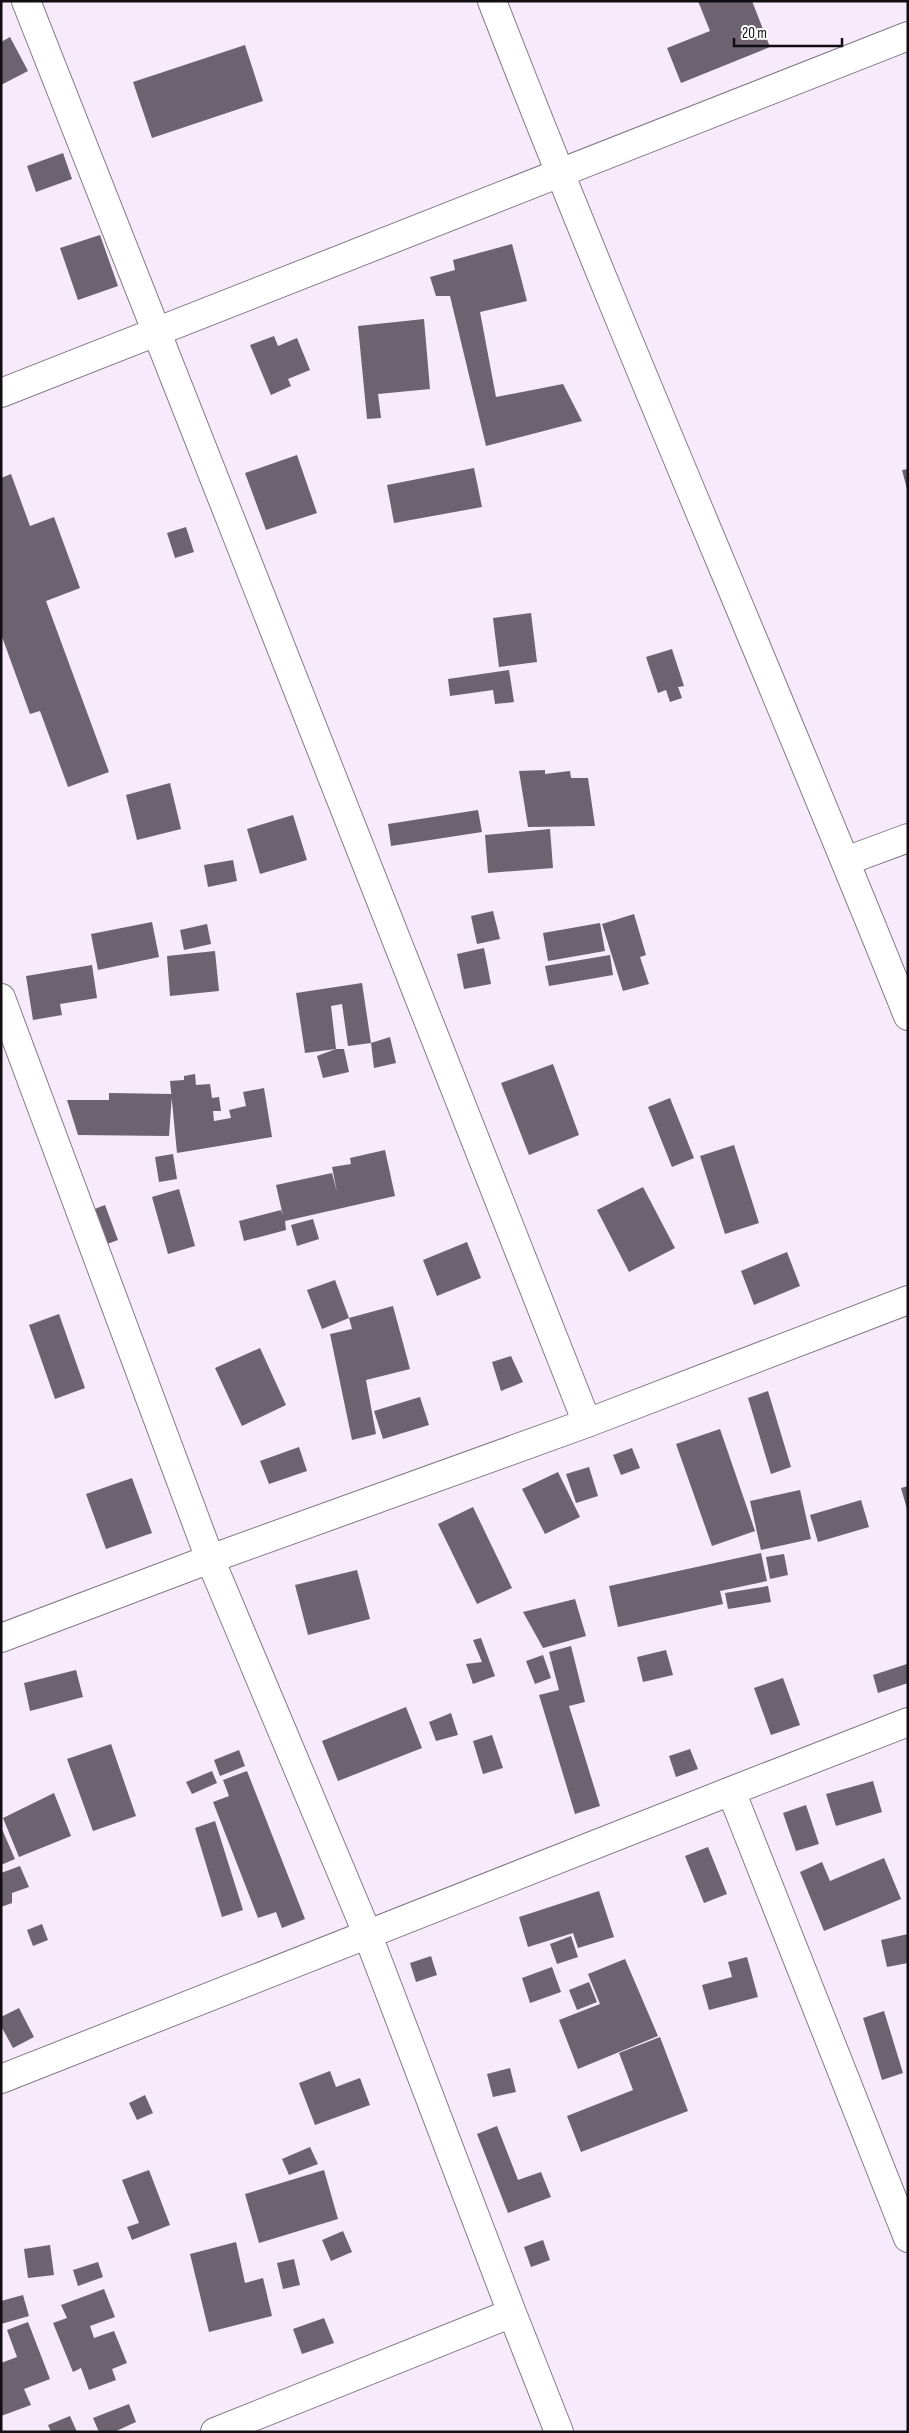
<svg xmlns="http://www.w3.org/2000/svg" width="909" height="2433" font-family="'Sofia Sans Condensed',sans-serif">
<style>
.building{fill:#6d6270}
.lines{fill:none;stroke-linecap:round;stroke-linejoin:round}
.minor-casing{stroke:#857a88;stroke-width:30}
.minor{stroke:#fff;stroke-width:28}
</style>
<rect width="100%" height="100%" fill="#f6eafb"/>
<path class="building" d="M698,1H752L770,47L681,83L667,48L710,31Z
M10,37L28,71L1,85V42Z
M245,45L263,101L152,138L133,82Z
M63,153L72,179L36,192L27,166Z
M100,235L118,286L78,300L60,248Z
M512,244L527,301L480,312L496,397L563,384L582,421L486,446L450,296H436L430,277L455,270L453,260Z
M424,319L430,389L378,394L381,418L367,419L358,326Z
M274,336L278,346L297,338L310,370L288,379L291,386L271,395L250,345Z
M297,455L317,513L266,530L245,473Z
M474,468L482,507L394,523L387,485Z
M908,469V489H907L902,470Z
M11,474L30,526L54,517L80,588L46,601L109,772L68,787L40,711L30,714L1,634V478Z
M186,527L194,552L175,558L167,533Z
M531,613L537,662L499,667L493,618Z
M672,649L684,686L678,687L682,698L670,702L666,690L658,693L646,657Z
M509,670L514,702L495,704L493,690L450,696L448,679Z
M545,770V774L570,771L571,778H588L595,826L528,827L519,771Z
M170,783L181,829L137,840L126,795Z
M478,810L482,832L391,846L388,824Z
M293,815L307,860L260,874L247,829Z
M550,829L553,868L488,873L485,835Z
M233,860L237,881L208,887L204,865Z
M493,911L500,939L477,944L471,916Z
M634,914L646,955L640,957L649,984L623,991L602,924Z
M152,922L159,957L98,970L91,934Z
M600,923L605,951L548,961L543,933Z
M207,924L211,944L184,950L180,930Z
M484,948L491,984L464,989L457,954Z
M215,951L219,991L170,996L167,956Z
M610,955L613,975L549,986L545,966Z
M92,965L97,998L60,1004L62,1015L33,1020L26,976Z
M362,983L371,1043L348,1046L342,1004L331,1006L336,1049L305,1053L296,993Z
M390,1037L396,1063L374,1068L371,1043Z
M336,1049H344L349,1072L323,1078L317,1056Z
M553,1064L579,1135L529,1155L501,1083Z
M195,1074L196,1085L210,1084L212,1098L219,1097L221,1111H213L214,1121L231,1118L229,1110L246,1106L243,1092L264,1088L272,1137L177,1153L170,1081L184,1080V1076Z
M109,1093L172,1094L169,1136L78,1135L67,1100H109Z
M670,1098L694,1158L672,1167L648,1107Z
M734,1145L759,1223L725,1234L700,1156Z
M385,1150L395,1196L285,1221L286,1230L244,1241L239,1221L281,1210L283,1216L276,1185L332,1173L337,1192L332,1167L351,1164L350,1158Z
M173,1154L177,1179L159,1182L155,1157Z
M643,1187L675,1248L629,1272L597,1210Z
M179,1189L195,1246L168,1254L152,1197Z
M105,1205L118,1240L96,1248L84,1213Z
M313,1219L319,1239L297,1246L291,1225Z
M467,1242L481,1278L437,1296L423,1260Z
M787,1252L800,1286L754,1305L741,1271Z
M335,1280L349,1318L393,1306L410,1369L366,1380L376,1434L352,1440L330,1334L352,1329L349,1318L322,1329L307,1290Z
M59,1314L85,1388L55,1399L29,1325Z
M260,1348L286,1405L242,1426L215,1368Z
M511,1356L523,1382L501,1391L492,1362Z
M768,1391L791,1467L771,1474L748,1398Z
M420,1397L429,1425L383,1439L374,1411Z
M720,1429L755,1531L712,1546L676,1444Z
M299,1447L307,1471L269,1484L260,1461Z
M632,1448L640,1468L621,1475L613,1455Z
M589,1467L598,1496L576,1503L566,1474Z
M558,1472L580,1517L545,1534L522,1489Z
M132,1478L152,1533L106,1549L86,1494Z
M908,1486V1509H907L901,1488Z
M800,1490L811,1539L761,1550L750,1501Z
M861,1500L869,1527L818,1542L810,1515Z
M473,1507L512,1588L477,1604L438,1524Z
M761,1553L767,1581L720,1591L723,1604L618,1627L609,1586Z
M784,1554L788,1575L770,1579L766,1557Z
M357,1570L370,1619L308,1635L295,1585Z
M768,1586L771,1602L728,1609L725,1593Z
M575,1599L586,1636L543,1648L523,1612Z
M481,1638L495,1676L473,1684L466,1664L482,1662L473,1640Z
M571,1646L585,1702L569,1706L600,1806L575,1814L539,1695L559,1690L549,1652Z
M666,1650L673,1675L643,1682L637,1657Z
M543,1655L551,1678L535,1684L526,1661Z
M907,1664L908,1683L878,1693L873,1675Z
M76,1670L83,1697L30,1711L24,1683Z
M783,1678L800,1725L771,1735L754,1688Z
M406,1707L422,1748L338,1781L322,1741Z
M451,1713L458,1735L436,1741L429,1722Z
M492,1735L503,1768L483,1774L473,1741Z
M111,1744L136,1816L93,1831L67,1759Z
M690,1749L698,1769L676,1777L669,1756Z
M239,1750L245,1766L220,1776L214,1760Z
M212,1771L217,1783L192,1794L186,1782Z
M247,1771L305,1919L282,1928L276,1912L258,1918L213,1802L229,1796L223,1780Z
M873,1781L882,1812L836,1826L826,1794Z
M54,1793L71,1836L19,1857L3,1818Z
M806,1805L819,1844L796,1851L783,1813Z
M215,1821L243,1910L222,1917L195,1828Z
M1,1827L15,1859L1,1865Z
M708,1847L727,1894L704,1903L685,1856Z
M884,1858L901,1899L824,1931L800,1872L822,1862L830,1881Z
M20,1866L29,1887L12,1893V1903L1,1907V1873Z
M599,1891L614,1937L578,1948L573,1933L528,1947L519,1917Z
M42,1924L48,1940L33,1946L27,1930Z
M908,1934V1963L887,1967L881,1940Z
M571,1936L578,1957L557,1964L550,1944Z
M431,1956L437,1975L416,1982L410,1963Z
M747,1957L758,1997L709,2010L702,1985L732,1977L728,1962Z
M625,1959L658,2036L578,2069L559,2020L600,2004L588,1974Z
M552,1967L561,1992L530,2003L522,1978Z
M589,1982L597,2002L577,2010L569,1990Z
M19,2008L34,2037L13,2048L1,2026V2017Z
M884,2011L903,2073L882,2080L863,2018Z
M660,2037L688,2111L581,2152L567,2116L633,2090L619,2053Z
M510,2068L516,2092L493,2097L487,2074Z
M330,2071L336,2087L360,2078L370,2105L315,2125L299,2083Z
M145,2095L153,2113L137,2120L129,2103Z
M497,2126L518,2180L541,2172L551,2197L508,2213L477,2134Z
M310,2147L318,2164L289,2175L282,2159Z
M149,2170L170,2225L132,2240L127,2227L139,2223L122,2180Z
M324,2170L338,2219L259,2243L245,2194Z
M343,2231L352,2252L331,2261L322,2240Z
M543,2240L550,2260L531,2267L524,2247Z
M236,2242L245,2283L263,2278L272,2316L209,2332L190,2254Z
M50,2245L54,2275L28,2278L24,2249Z
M294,2259L300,2285L283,2289L277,2263Z
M98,2262L103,2277L78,2286L73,2270Z
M104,2289L115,2317L90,2326L94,2338L114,2331L127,2363L112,2369L116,2380L89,2390L81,2368L73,2372L53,2323L67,2318L61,2305Z
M23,2295L29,2316L1,2324V2301Z
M324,2318L334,2343L302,2354L293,2329Z
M28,2322L50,2379L24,2389L31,2405L1,2416V2363L17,2357L7,2330Z
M129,2404L136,2422L114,2432H99L93,2418Z
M70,2416L77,2432H51L48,2425Z"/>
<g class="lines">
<defs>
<path id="minor" d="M26,1L587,1423
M492,1C624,342 772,676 908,1016
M1,393L908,36
M846,861L908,838
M1,998L210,1559L367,1933L512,2313L559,2432
M1,1638L210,1559L587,1423L908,1300
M908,1722L731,1791L908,2238
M1,2079L731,1791
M215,2432L512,2313"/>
</defs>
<use href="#minor" class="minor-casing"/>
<use href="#minor" class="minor"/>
</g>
<rect width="909" height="2433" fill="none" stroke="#110d12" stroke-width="5"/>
<path d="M734 38v8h108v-8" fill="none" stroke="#110d12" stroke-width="2.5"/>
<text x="742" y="38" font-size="15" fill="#110d12" stroke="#ffffff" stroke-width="4" paint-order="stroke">20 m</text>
</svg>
